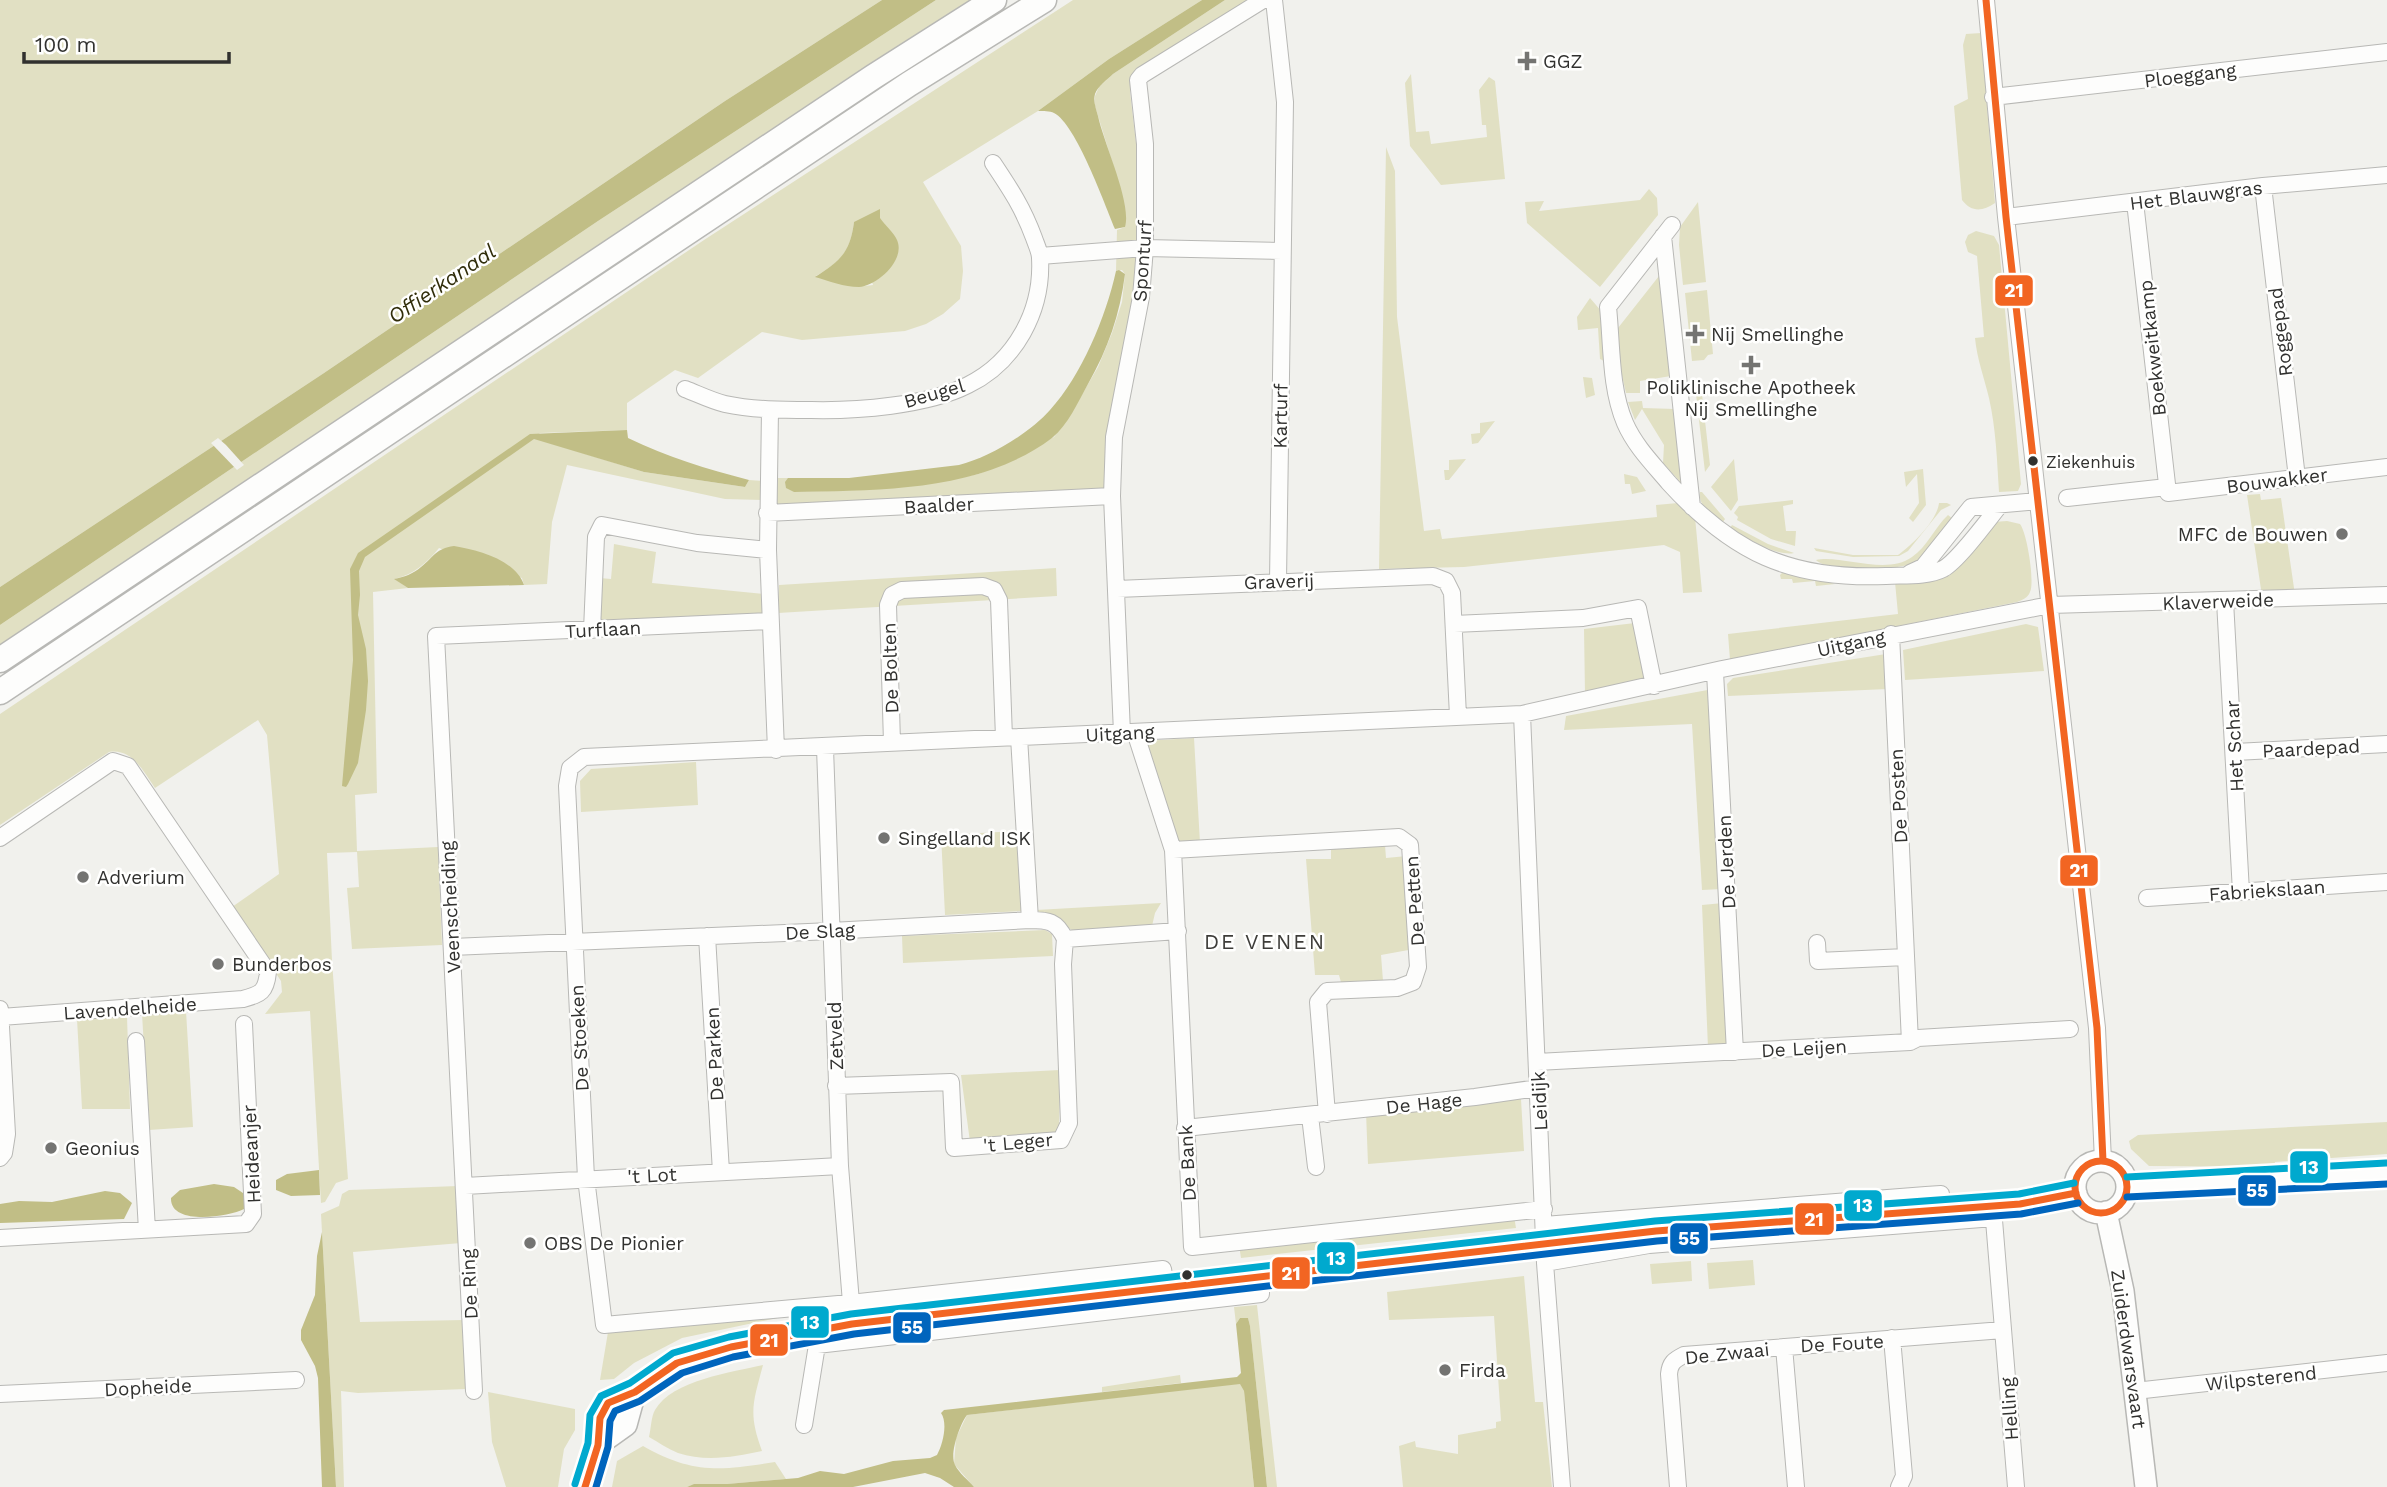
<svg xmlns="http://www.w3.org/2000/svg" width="2387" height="1487" font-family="'Work Sans',sans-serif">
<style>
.green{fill:#e1e0c3;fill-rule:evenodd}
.water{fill:#c1be86}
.pier{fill:#f1f1ed}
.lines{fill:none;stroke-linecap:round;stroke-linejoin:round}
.minor-casing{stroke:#b8b8b5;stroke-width:18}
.major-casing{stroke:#b8b8b5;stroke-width:24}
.highway-casing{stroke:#b8b8b5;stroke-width:27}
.minor{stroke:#fdfdfc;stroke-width:16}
.major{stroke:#fdfdfc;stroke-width:21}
.highway{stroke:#fdfdfc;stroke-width:24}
.bus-1-casing{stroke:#fffffe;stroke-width:12}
.bus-2-casing{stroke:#fffffe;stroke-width:12}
.bus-3-casing{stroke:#fffffe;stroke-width:12}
.bus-1{stroke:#f26522;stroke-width:7}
.bus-2{stroke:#0065bd;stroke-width:7}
.bus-3{stroke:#00a9ce;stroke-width:7}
.poi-dot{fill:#747472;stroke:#fffffe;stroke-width:2.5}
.bus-dot{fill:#31312f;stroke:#fffffe;stroke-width:2.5}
.labels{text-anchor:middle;stroke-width:5;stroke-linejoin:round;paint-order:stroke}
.bus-label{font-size:17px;fill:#31312f;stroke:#fffffe;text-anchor:start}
.poi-label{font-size:19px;fill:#31312f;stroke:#fffffe;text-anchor:start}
.street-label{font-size:19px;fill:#31312f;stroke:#fffffe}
.water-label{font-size:21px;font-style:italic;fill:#302d0a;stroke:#fffffe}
.neighbourhood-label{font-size:21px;letter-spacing:2px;fill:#3e3d39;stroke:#fffffe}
.line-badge{stroke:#fffffe;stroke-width:2.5}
.badge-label{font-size:19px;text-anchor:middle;font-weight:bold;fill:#fff}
</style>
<rect width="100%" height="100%" fill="#f1f1ed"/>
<path class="green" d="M0,0H882L725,101L324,373L0,587Z
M936,0H976L0,646V625L598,221Z
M1073,0H1202L1109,59L1038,111L923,182L961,246L963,271L960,299L943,314L926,324L905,331L802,340L762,332L698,378L675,370L627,403V430L540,433L534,438L644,472L745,487L749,480L763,481L762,500L725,499L567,465L552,522L547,584L524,585L522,578L439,548C427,563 414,574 395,579L408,588L373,592L377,793L355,795L357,851L438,847L442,945L352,949L347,888L359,887L357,852L327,853L332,961L348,1179L336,1183L325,1202L321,1203L310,1011L265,1014L282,992L281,981L232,907L279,874L267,735L258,720L155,788C144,772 132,748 109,752L0,825V714L704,240ZM854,222L873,285C852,288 835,283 816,276C841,261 850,253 854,222Z
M1225,0H1251L1133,85L1130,92L1136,143L1141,238L1109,485L1102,490L779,508L772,504L773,478H788L794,492L860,490L919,485L979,474L1054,437L1067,420L1098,367L1112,333L1122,302L1125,274L1122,270L1116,271L1117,230L1125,227L1114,168L1095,106V96L1099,87L1113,74Z
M1981,33L1995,203C1983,211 1972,213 1962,200L1954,106L1968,99L1963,45L1966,34Z
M1411,74L1416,132L1429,131L1431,144L1487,137L1486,125H1482L1479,90L1489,77L1495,81L1505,179L1441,185L1410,146L1405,83Z
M1386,147L1395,171L1397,317L1424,531L1440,529L1442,539L1657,517L1656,505L1678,503L1695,517L1702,592L1683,593L1680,552L1664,545L1464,567L1379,569Z
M1649,189L1657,198L1658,215L1600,287L1527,223L1525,202L1544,201L1539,211L1640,200Z
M1698,202L1706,282L1683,285L1679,245L1680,227Z
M1976,231L1994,236L1999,245L2021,484L2018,491L1999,492C1997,460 1996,429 1989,398C1984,377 1977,359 1975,338L1984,337L1977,256L1968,252L1965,242L1968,235Z
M1659,276L1671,376L1640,381V393H1626L1620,367L1618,328Z
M1707,290L1713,354L1708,355L1704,360L1692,361L1685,293Z
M1590,298L1602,312L1604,361L1600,359L1598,328L1578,330L1577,317Z
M1583,377L1592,378L1595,395L1586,398Z
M1696,394H1702L1710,465L1705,472Z
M1642,401L1643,408L1675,409L1684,486L1663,463L1664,445L1642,409L1635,420L1628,402Z
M1495,421L1478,443L1472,444L1471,434L1480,433V423Z
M1466,459L1449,480H1445L1444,470H1449V460Z
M1734,459L1738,500L1731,511L1711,487Z
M1923,469L1926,505L1913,522L1909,518L1919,503L1917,474L1906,487L1904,472Z
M1624,474L1637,477L1646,491L1632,494L1630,484H1625Z
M1700,492H1702L1725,519L1723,522C1712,514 1698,507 1700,492Z
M2260,494L2261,500L2281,498L2295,595L2262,596L2247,495Z
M1793,500V504L1783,506L1786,531H1796L1795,546L1771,539L1737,520L1738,517L1734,513L1739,506Z
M1939,503H1947L1951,505L1941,510L1908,551L1899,556L1853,557L1816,551L1814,548L1853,555H1898C1912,545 1937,521 1939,503Z
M1948,515L1953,519L1919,561C1901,571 1830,574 1816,560C1840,554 1886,576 1912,557C1927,547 1935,527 1948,515Z
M2007,521L2020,524C2027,533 2035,582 2030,592C2028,598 2022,600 2017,602L1730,660L1728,634L1898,614L1895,582L1949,576L1994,522Z
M1732,525L1768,544L1794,553C1777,557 1745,537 1730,528Z
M614,544L656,552L652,583L765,594L766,616L598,625L600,578L611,579Z
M1056,568L1057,596L778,613L779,585Z
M1784,571L1835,584L1816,586L1815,581L1793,583L1792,579H1781L1780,575Z
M1635,623L1645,681L1585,694L1584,629Z
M2026,624L2038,627L2044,671L1905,680L1903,650Z
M1886,654L1888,689L1728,696L1727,684L1733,678Z
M1713,689L1722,889L1702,890L1692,724L1564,730L1566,716Z
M1194,738L1200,843L1178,845L1144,741Z
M696,762L698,805L581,812L580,781L591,769Z
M1019,831L1023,911L945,915L941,835Z
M1385,845L1386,858L1407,856L1414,949L1381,955L1383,981L1342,986L1339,975H1315L1306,859H1331V847Z
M1161,903L1155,913L1152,926L1081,935L1036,910Z
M1723,903L1729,1047L1708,1048L1702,905Z
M1045,930L1052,934L1053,956L903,963L902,936Z
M186,1011L193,1127L149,1130L142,1014Z
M127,1016L130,1109H82L77,1019Z
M1060,1070L1059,1133L970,1142L961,1075Z
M1521,1099L1524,1151L1368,1164L1366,1112Z
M2387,1122V1154L2275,1162L2274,1167L2149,1166L2131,1149L2129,1141L2138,1135Z
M458,1186L461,1243L353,1252L360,1322L464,1320L466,1389L358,1393L341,1391L344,1487H336L321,1214L339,1206L342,1194L349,1190Z
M1514,1216L1516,1228L1241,1258L1239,1245Z
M1753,1260L1755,1285L1709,1289L1707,1263Z
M1691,1261L1692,1281L1652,1284L1650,1264Z
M1524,1276L1535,1402H1543L1552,1487H1403L1399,1446L1415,1441L1416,1447L1458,1454V1435L1496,1428V1422L1501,1421L1494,1316L1389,1320L1387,1292Z
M1257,1305L1277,1487H1267L1250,1326L1248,1318H1240L1236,1324L1234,1307Z
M815,1310L682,1338L634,1363L614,1379L600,1380L608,1332Z
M763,1365C753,1403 748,1413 762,1451C735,1457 705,1462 678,1453C668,1449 658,1442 649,1437C651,1429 651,1417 655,1410C672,1380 733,1372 763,1365Z
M1180,1375L1181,1383L1102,1392V1387Z
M1240,1383L1244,1391L1254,1487H974L954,1464L956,1438L967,1415Z
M488,1392L575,1409V1430L564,1449L558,1487H506L492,1442Z
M643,1446C692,1474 721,1471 775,1462L786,1479L727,1484H695L687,1487H612L617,1461Z"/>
<path class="water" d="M882,0H936L598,221L0,625V587L324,373L725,101Z
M1202,0H1225L1113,74C1107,80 1098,86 1095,94C1093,101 1096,109 1098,116C1104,144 1132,203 1125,227L1115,229C1105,205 1076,124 1054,113C1050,111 1043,111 1038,111L1109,59Z
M880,209V218C885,225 894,233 897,240C906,260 877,286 859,287C844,287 829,281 815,277C840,261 850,253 854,222Z
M1119,270L1125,274C1120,314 1108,349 1088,384C1078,402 1068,425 1052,438C980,492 880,490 794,492L786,488L785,482L788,478H849L959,465C988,458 1030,433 1050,410C1081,376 1106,317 1116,271Z
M627,430L628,438C667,457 707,469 749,480L745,487L644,472L534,439L365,557L359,571L360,595L358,615L366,649L368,681L366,710L358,763L348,784L346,787L342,786L353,660L350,569L358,553L530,434Z
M454,546C478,550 516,560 524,585L408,588L394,579C404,577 413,574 421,567C435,556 435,549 454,546Z
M319,1170L320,1195L291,1196L276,1190V1180L287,1174Z
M214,1184L234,1187L246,1195L244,1209C228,1217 170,1226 171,1198L180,1190Z
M105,1191L120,1193L132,1203L124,1219L0,1223V1204L19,1201L52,1202Z
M322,1232L336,1487H322L318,1378L315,1366L301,1340V1330L315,1295L317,1256Z
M1240,1318H1248L1250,1326L1267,1487H1254L1244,1391L1240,1384L967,1415C960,1424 949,1454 955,1465C959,1473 968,1480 974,1487H954L940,1478L925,1473L853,1487H687L694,1484H727L798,1478L820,1471L844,1474L893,1461L930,1458L937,1455C943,1444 948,1423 941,1413L944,1410L1237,1377L1241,1373L1236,1324Z"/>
<path class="pier" d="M218,438L226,445L244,465L237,470L211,443Z"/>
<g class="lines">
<defs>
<path id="minor" d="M1274,0L1285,102L1278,581
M1986,0L2006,217L2097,1028L2103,1161
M1993,97L2387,52
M2263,186L2297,478
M2135,202L2168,493L2387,467
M2006,217L2263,186L2387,175
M1672,225L1608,307C1612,345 1610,388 1625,423C1635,446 1653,464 1669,483C1733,553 1790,580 1886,576C1904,575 1927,577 1943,569C1958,561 1988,520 2000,505
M1663,236L1692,507
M1040,256L1145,248L1282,251
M685,389C698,394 712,401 725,404C753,410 783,410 811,410C856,411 927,406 968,385C1015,362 1043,311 1040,258C1040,252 1036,244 1034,238C1023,208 1011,190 993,163
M2067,498L2167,487
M767,513L1112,496
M768,550L776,750
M1910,573L1923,567L1971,507L2038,501
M1117,589L1433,576L1446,581L1452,593L1458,716
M2225,601L2241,892
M1454,624L1583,618L1638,608L1654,686
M592,630L596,537L602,525L697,543L768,550L770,410
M1891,634L1910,1042
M1715,672L1735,1052
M1522,714L1545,1263L1562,1487
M1135,732L1173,850L1192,1247L1544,1209
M1122,733L1112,496L1114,437L1141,297L1145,248V144L1138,80L1142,75L1263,0
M1019,737L1030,920
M892,743L888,605L892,595L902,590L983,586L994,590L999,600L1004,738
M825,748L840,1166L854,1340
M2235,752L2387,744
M0,838L113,761L128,766L268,972C266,992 261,994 243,999L1,1017
M1173,850L1399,837L1410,845L1418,967L1413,982L1397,988L1327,991L1318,1002L1327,1114
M2147,898L2387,882
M707,936L721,1172
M1817,943L1818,961L1906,957
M452,947L831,931L1030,920C1048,920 1057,921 1065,939L1178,931
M0,1009L7,1134L4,1153L0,1158
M136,1041L147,1230
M1537,1062L1910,1042L1918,1038L2070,1029
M836,1086L951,1082L954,1148L1061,1140L1069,1123L1063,964L1065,939
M1310,1116L1316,1167
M1185,1128L1475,1097L1538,1088
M465,1186L840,1166
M1993,1208L2016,1487
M1544,1225L1926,1195L1941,1194L1943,1208
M0,1238L246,1224L253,1214L244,1024
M1545,1263L1649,1245L1994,1218
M1166,1287L1163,1269L850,1303L604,1325L586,1178L567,786L570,768L584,757L1522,714L1722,669L2050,605L2387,595
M1892,1338L1904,1476L1899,1487
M1784,1347L1796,1487
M474,1391L436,636L770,621
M2135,1391L2387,1363
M0,1394L296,1380
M804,1425L817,1345L1261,1294V1277
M1678,1487L1669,1374C1670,1363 1674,1360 1684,1355L2003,1330"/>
<path id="major" d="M2075 1187a26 26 0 1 1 52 0a26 26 0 1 1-52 0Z
M2127,1187L2207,1184L2387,1173
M2106,1212L2123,1291L2146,1487
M598,1445L626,1425L635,1392
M585,1487L598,1445L600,1418L608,1403L635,1392L677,1363L731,1347L852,1324L1114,1292L1656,1231L1943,1208L2020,1204L2076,1193"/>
<path id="highway" d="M0,660L873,77L994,0
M0,692L909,84L1044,0"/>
</defs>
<use href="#minor" class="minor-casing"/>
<use href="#major" class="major-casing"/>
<use href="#highway" class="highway-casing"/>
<use href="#minor" class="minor"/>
<use href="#major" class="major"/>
<use href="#highway" class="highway"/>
<defs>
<path id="bus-1" d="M1986,0L2006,217L2097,1028L2103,1161
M2075 1187a26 26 0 1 1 52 0a26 26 0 1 1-52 0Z
M585,1487L598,1445L600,1418L608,1403L635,1392L677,1363L731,1347L852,1324L1656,1231L2020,1204L2076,1193"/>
<path id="bus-2" d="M2127,1197L2387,1184
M596,1487L608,1447L610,1421L615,1411L640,1401L682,1373L733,1357L854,1334L1657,1241L2021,1214L2078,1203"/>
<path id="bus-3" d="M2127,1177L2386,1163
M575,1484L588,1443L590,1415L601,1396L630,1383L673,1353L729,1337L851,1314L1655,1221L2019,1194L2074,1183"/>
</defs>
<use href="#bus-1" class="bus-1-casing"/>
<use href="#bus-2" class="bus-2-casing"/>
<use href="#bus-3" class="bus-3-casing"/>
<use href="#bus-1" class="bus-1"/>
<use href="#bus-2" class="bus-2"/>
<use href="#bus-3" class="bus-3"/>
</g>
<g class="poi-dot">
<path d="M1523.5 50.5h7v7h7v7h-7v7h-7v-7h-7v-7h7z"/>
<path d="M1691.5 323.5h7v7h7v7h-7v7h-7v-7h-7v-7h7z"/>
<path d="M1747.5 354.5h7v7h7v7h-7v7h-7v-7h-7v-7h7z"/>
<circle cx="2342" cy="534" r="7"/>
<circle cx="884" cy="838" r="7"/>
<circle cx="83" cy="877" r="7"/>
<circle cx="218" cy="964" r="7"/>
<circle cx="51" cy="1148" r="7"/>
<circle cx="530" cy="1243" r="7"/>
<circle cx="1445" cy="1370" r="7"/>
</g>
<g class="bus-dot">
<circle cx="2033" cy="461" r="6"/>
<circle cx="1187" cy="1275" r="6"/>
</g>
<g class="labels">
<g class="bus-label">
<text x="2046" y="468">Ziekenhuis</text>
</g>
<g class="poi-label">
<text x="1543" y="68">GGZ</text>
<text x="1711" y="341">Nij Smellinghe</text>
<text x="1751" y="394" text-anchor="middle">Poliklinische Apotheek<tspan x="1751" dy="22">Nij Smellinghe</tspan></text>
<text x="2328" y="541" text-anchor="end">MFC de Bouwen</text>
<text x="898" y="845">Singelland ISK</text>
<text x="97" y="884">Adverium</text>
<text x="232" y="971">Bunderbos</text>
<text x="65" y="1155">Geonius</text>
<text x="544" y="1250">OBS De Pionier</text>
<text x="1459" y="1377">Firda</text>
</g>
<g class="street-label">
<text transform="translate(2190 75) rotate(-7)" y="7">Ploeggang</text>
<text transform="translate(2196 195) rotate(-7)" y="7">Het Blauwgras</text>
<text transform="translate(1142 261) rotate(-86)" y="7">Sponturf</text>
<text transform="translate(2280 332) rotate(-97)" y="7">Roggepad</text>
<text transform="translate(2152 348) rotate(-96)" y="7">Boekweitkamp</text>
<text transform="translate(934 393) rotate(-16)" y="7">Beugel</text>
<text transform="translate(1280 416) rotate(-89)" y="7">Karturf</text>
<text transform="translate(2277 480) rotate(-7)" y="7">Bouwakker</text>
<text transform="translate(939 505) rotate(-3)" y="7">Baalder</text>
<text transform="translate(1279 581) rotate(-2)" y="7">Graverij</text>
<text transform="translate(2218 601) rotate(-2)" y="7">Klaverweide</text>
<text transform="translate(603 629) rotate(-3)" y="7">Turflaan</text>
<text transform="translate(1851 643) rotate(-12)" y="7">Uitgang</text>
<text transform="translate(890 668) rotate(-92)" y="7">De Bolten</text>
<text transform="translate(1120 733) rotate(-3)" y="7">Uitgang</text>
<text transform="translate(2234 746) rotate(-93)" y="7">Het Schar</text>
<text transform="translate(2311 748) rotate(-3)" y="7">Paardepad</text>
<text transform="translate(1898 796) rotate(-93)" y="7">De Posten</text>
<text transform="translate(1726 862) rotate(-93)" y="7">De Jerden</text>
<text transform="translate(2267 890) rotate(-4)" y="7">Fabriekslaan</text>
<text transform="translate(1414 901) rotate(-94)" y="7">De Petten</text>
<text transform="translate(450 907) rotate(-93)" y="7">Veenscheiding</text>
<text transform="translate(820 931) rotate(-3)" y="7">De Slag</text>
<text transform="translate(130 1008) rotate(-4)" y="7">Lavendelheide</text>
<text transform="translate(835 1036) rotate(-92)" y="7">Zetveld</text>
<text transform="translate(579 1038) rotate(-93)" y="7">De Stoeken</text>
<text transform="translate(1804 1048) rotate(-3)" y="7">De Leijen</text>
<text transform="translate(714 1054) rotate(-93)" y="7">De Parken</text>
<text transform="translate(1539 1101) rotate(-93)" y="7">Leidijk</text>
<text transform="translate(1424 1103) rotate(-6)" y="7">De Hage</text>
<text transform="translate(1018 1142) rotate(-5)" y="7">'t Leger</text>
<text transform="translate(251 1154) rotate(-93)" y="7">Heideanjer</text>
<text transform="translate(1187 1163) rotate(-93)" y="7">De Bank</text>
<text transform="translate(652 1175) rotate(-3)" y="7">'t Lot</text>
<text transform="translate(469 1284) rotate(-93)" y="7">De Ring</text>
<text transform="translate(1842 1343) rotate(-3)" y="7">De Foute</text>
<text transform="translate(2129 1349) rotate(82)" y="7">Zuiderdwarsvaart</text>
<text transform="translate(1727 1353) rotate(-6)" y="7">De Zwaai</text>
<text transform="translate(2261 1378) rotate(-6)" y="7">Wilpsterend</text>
<text transform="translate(148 1387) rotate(-3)" y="7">Dopheide</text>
<text transform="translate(2009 1409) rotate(-94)" y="7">Helling</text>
</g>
<g class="water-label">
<text transform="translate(442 284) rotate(-34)" y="7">Offierkanaal</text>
</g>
<g class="neighbourhood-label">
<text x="1265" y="949">DE VENEN</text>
</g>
</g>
<g class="line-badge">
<rect x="1994" y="274" width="40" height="33" rx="7" fill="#f26522"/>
<rect x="2059" y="854" width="40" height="33" rx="7" fill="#f26522"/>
<rect x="2289" y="1150" width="40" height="34" rx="7" fill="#00a9ce"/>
<rect x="2237" y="1174" width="40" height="33" rx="7" fill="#0065bd"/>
<rect x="1843" y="1189" width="40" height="33" rx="7" fill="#00a9ce"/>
<rect x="1794" y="1202" width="41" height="34" rx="7" fill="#f26522"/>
<rect x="1669" y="1222" width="40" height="33" rx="7" fill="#0065bd"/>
<rect x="1316" y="1241" width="40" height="34" rx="7" fill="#00a9ce"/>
<rect x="1271" y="1256" width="40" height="34" rx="7" fill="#f26522"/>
<rect x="790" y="1305" width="40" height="34" rx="7" fill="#00a9ce"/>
<rect x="892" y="1311" width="40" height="33" rx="7" fill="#0065bd"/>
<rect x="749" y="1323" width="40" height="34" rx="7" fill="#f26522"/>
</g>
<g class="badge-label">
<text x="2014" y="297">21</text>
<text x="2079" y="877">21</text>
<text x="2309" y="1174">13</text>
<text x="2257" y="1197">55</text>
<text x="1863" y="1212">13</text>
<text x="1814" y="1226">21</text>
<text x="1689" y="1245">55</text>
<text x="1336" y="1265">13</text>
<text x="1291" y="1280">21</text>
<text x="810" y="1329">13</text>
<text x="912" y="1334">55</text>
<text x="769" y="1347">21</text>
</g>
<path d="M24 52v10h205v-10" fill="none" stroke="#31312f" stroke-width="3.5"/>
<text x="35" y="52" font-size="21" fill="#31312f" stroke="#fffffe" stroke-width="5" paint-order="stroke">100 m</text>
</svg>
